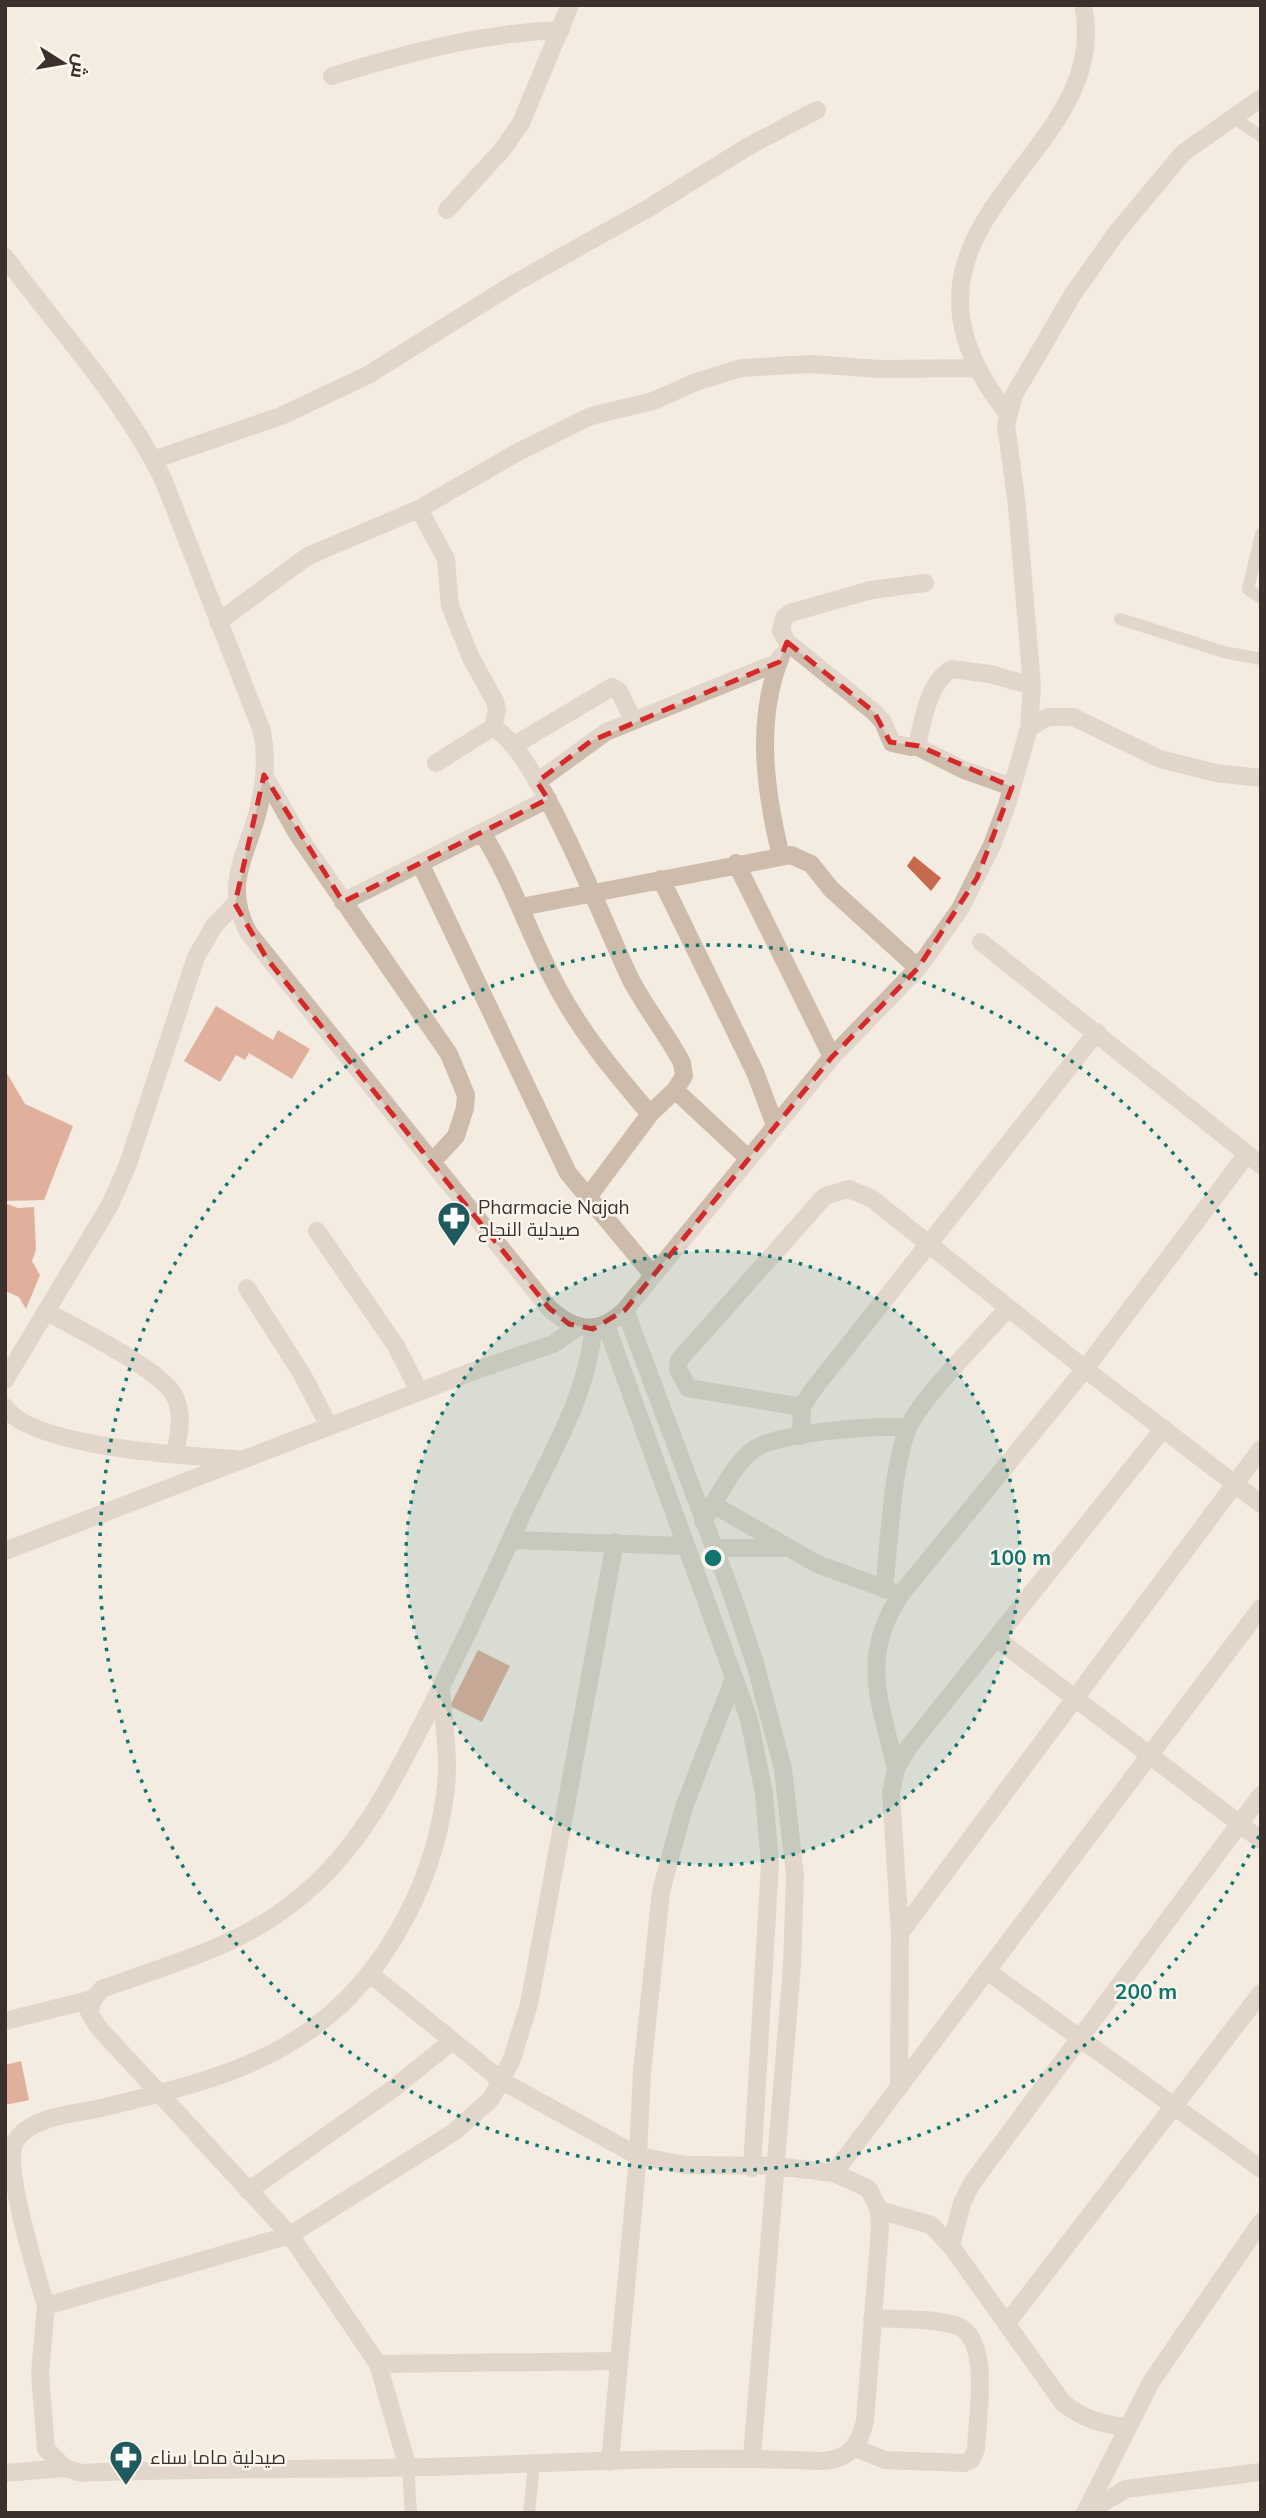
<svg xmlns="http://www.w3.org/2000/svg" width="1266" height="2518" font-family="Mulish,Cairo,sans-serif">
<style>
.building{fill:#c8694b}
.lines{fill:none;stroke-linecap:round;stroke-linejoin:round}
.service{stroke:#cdbbac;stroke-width:12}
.minor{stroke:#cdbbac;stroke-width:18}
.marked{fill:none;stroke:#d62828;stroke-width:5;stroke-dasharray:14 9;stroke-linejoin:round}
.ring{fill:none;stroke:#0f766e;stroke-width:3.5;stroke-dasharray:3.5 7}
.labels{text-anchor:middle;stroke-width:5;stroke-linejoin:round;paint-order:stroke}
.poi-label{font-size:19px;fill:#3b302b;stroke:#fbf5ee;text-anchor:start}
.centre{fill:#0f766e;stroke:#fbf5ee;stroke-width:3.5}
.ring-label{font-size:21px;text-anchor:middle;font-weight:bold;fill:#0f766e;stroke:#fbf5ee;stroke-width:5;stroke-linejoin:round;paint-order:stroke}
</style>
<rect width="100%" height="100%" fill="#f4ebe1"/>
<path class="building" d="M914,856L941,878L931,891L907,866Z
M216,1006L273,1040L278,1030L310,1049L292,1079L249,1053L245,1060L236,1055L220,1082L184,1061Z
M5,1070L25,1104L73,1126L44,1200L5,1201Z
M5,1203L18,1208L34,1207L36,1250L32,1261L40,1275L26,1309L19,1297L5,1291Z
M478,1650L510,1666L482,1722L450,1706Z
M21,2061L29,2100L5,2105V2065Z"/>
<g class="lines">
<path class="service" d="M1232,117L1261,136
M1261,534L1248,589L1261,598
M1120,619L1224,652L1261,659
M408,2468L411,2513
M529,2513L534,2464"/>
<path class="minor" d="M332,76C407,53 481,33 561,30
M447,210L503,149L521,123L570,5
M5,257C59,330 122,397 163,479L262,731C267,756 265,782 259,807C248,855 222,882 248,932L549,1308C574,1331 599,1336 625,1310L832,1057L918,968L960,909L992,845L1007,805L1029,728L1032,686L1017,506L1006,425L1014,395L1073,294L1117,232L1183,153L1261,98
M1007,413C857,222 1117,159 1083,5
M153,460L281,416L368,375L515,283L647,209L749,146L817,110
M419,509L446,559L450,606L471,658L495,701L497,710L493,727
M218,622L308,556L419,509L520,451L591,416L653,401L696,382L741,368L810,364L880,369L977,368
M781,656C755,720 765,791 781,856
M1029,728L1048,717H1073L1160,759L1216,773L1261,778
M513,746L612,687L619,691L633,720
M919,746L911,747L892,743L883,722L874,712L787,642L781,631L784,618L790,613L871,590L925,583
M436,763L493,727C539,752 605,927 631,980C646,1009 667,1034 682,1063L684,1076L675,1090
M264,775L298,835L449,1054L466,1095L465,1108L456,1136L433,1161
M537,782L606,732L779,662
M1012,787L964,770L920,748L918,740C924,717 929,681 952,669L990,674L1032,686
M483,834C512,881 528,931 553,979C578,1029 614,1072 650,1114
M420,863L568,1173L588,1197
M736,863L832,1057
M661,879L755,1072L775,1125
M343,902L548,799
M521,907L791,855L811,864L831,889L918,968
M981,942L1261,1165
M317,1231L396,1346L419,1391
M653,1275L588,1197L650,1114L675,1090L748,1158
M247,1288L302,1374L329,1426
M625,1310L731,1592L755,1663L783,1769L795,1876L792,1965L752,2457
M46,1311C75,1328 159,1368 174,1395C184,1413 179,1434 175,1454
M606,1325L749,1719L764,1794L770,1864L752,2168
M5,1380L110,1205L128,1164L196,957L214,926L235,904
M5,1407C32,1447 186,1456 235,1459
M802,1407L688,1388L678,1369L679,1360L825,1196L848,1189L871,1198L1085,1369L1261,1504
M801,1436L802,1407L812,1391L1097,1032
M714,1505L817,1564L894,1592
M703,1521C717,1499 730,1471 749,1453C772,1431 876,1426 909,1427
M511,1540L684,1546
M714,1548H784
M5,1551L471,1372L553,1344L578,1327
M884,1589C889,1545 892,1467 908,1428C923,1395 982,1338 1008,1308
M996,1638L1261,1840
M896,1769C880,1701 859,1657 901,1594L1085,1369L1247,1154
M900,1933L1261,1449
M987,1971L1261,2169
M369,1973L502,2081L638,2156L685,2165L776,2166L834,2173L869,2189L879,2210L880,2228L865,2421C859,2446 849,2459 823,2461C692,2455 561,2463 431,2467C314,2470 198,2468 81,2473L65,2468L46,2449L40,2373L46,2306L290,2235L454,2132L491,2099L512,2059L529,2004L615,1542
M5,2021L93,1999
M899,2087L900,1933L891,1793L896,1769L908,1748L1164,1428
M834,2173L1261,1608
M248,2191L394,2088L452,2041
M879,2210L931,2225L951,2246L1063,2403C1084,2419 1100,2424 1126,2427
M951,2246L962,2203L972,2183L1261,1795
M46,2306C37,2276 3,2166 15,2142C29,2116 76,2114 101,2108C166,2092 238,2076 295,2040C378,1989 432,1891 445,1795C450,1761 444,1724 441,1690
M1007,2323L1261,1993
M378,2364L619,2361
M855,2448L885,2460L964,2463L972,2459L976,2449C977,2420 990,2348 963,2329C948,2318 892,2319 872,2318
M610,2462L638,2156L642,2072L661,1891L684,1807L734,1678
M408,2468L378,2364L290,2235L98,2027L89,2012L93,1999L102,1989C181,1960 250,1945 314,1885C366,1837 396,1775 428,1713C460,1650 490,1586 519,1521C547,1461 588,1396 593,1329
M5,2473L65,2468
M1087,2512L1126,2489L1261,2472
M1085,2513L1151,2382L1261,2222"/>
</g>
<path d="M0 0H1266V2518H0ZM787,642L874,712L890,742L919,746L1012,787L977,878L918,968L832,1057L625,1310L593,1329L569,1324L549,1308L267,959L235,904L264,775L343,902L548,799L537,782L591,741L779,662Z" fill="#f4ebe1" fill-opacity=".55" fill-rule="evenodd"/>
<path class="marked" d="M787,642L874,712L890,742L919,746L1012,787L977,878L918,968L832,1057L625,1310L593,1329L569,1324L549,1308L267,959L235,904L264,775L343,902L548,799L537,782L591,741L779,662Z"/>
<circle cx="713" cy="1558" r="307" fill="#0f766e" fill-opacity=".12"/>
<g class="ring">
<circle cx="713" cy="1558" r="307"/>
<path d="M1259 1836A613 613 0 1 1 1259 1280"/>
</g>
<defs>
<symbol id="pharmacy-pin" viewBox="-11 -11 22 30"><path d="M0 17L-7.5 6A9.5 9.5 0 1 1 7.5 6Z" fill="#1f5a5e" stroke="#fbf5ee"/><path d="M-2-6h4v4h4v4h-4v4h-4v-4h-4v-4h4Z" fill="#fff"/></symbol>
</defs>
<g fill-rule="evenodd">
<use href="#pharmacy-pin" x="435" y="1199" width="38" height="52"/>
<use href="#pharmacy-pin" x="107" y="2438" width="38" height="52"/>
</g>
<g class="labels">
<g class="poi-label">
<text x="478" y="1214">Pharmacie Najah<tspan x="478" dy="22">صيدلية النجاح</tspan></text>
<text x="150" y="2464">صيدلية ماما سناء</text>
</g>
</g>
<circle cx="713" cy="1558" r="10" class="centre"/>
<g class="ring-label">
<text x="1020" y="1565">100 m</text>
<text x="1146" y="1999">200 m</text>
</g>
<rect width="1266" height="2518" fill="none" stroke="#3b302b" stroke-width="14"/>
<g transform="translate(63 63) rotate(101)" stroke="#fbf5ee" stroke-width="5" paint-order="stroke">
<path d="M0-5L12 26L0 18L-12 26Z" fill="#3b302b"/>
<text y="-10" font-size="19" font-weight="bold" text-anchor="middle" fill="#3b302b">ش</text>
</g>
</svg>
